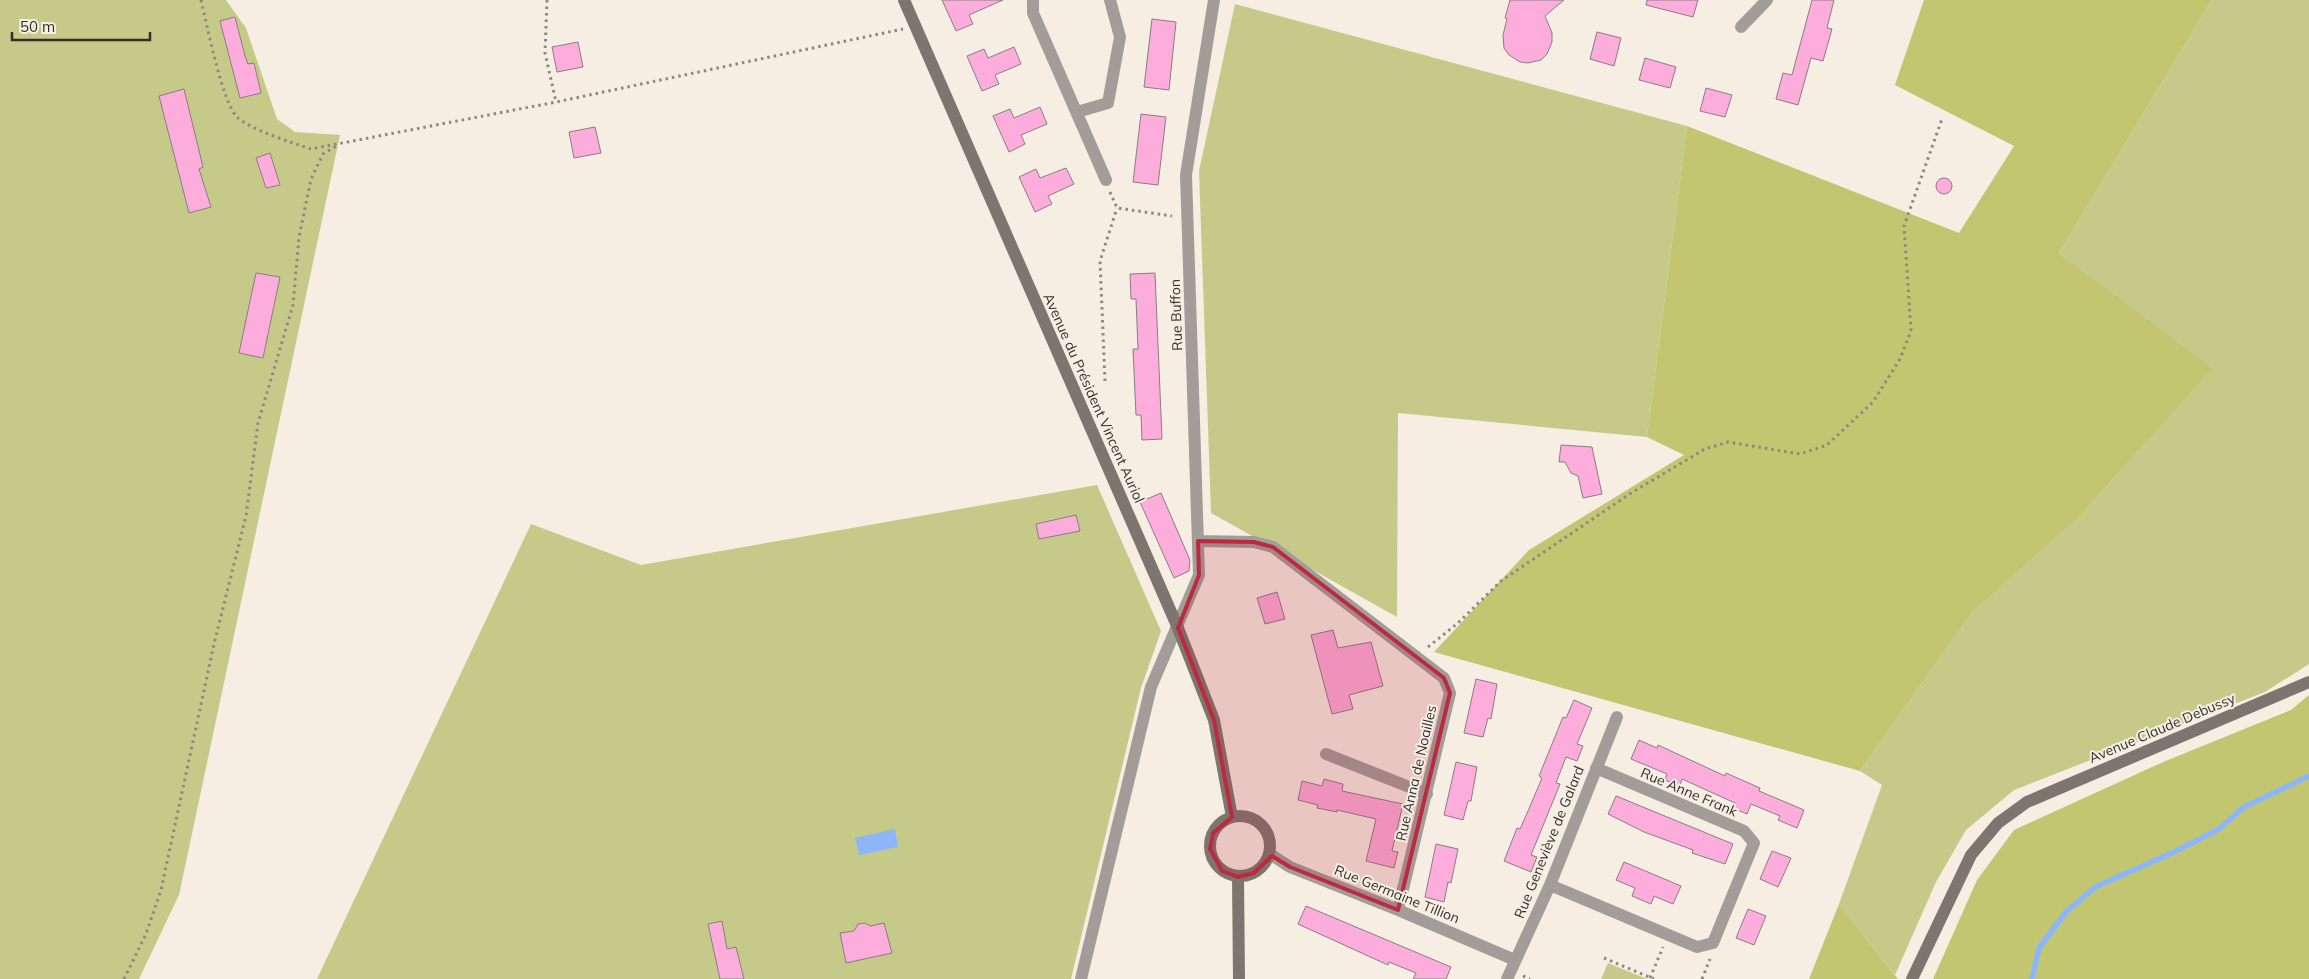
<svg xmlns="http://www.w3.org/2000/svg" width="2309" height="979" font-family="Mulish,sans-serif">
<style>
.green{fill:#c6ca88}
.forest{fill:#c2c671}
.water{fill:#8db5fa}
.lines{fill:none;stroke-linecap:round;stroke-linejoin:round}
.stream{stroke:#8db5fa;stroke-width:5.5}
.building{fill:#fcaddb;stroke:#897d84}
.path{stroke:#8d8880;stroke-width:3;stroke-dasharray:2.5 4;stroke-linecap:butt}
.minor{stroke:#a29d99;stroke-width:12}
.secondary{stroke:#7d7670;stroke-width:12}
.marked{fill:#bb2a3f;fill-opacity:0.2;stroke:#bb2a3f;stroke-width:4;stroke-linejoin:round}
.labels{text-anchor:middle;stroke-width:4;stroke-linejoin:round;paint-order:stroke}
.street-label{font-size:14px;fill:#322f2a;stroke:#f6eee2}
</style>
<rect width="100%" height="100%" fill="#f6eee2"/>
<path class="green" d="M0,0H226L246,28L277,119L295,132L340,135L179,895L139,979H0Z
M2212,0H2309V664L2265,692L2014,790L1966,830L1936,882L1895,975L1839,904L1882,785L1860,771L1971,614L2077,519L2212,370L2059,253Z
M1235,4L1687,126L1647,437L1398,413L1397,617L1211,513L1199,171Z
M1097,485L1161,631L1141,688L1071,979H317L531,524L641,565Z
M1608,963L1647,979H1601Z"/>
<path class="forest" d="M1924,0H2212L2059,253L2213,369L2077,519L1971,614L1860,771L1434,652L1529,550L1684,455L1647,437L1687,126L1959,233L2014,146L1895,85Z
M2309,695V979H1933L1977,880L2014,830L2163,762L2291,710Z
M1839,904L1898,979H1809Z"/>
<path class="water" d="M895,829L898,847L859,855L855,838Z"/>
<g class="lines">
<path class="stream" d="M2032,979L2039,948L2066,912L2095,887L2174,852L2219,829L2244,807L2309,776"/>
</g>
<path class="building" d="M942,0H1003L969,15L973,24L956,31Z
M1510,0H1564L1545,16L1552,33V42L1547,54L1541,60L1528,63L1520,62L1509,55L1504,48L1503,35L1507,19L1505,18Z
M1647,0H1698L1693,17L1646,5Z
M1812,0H1834L1827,28L1832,29L1823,61L1811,58L1798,105L1776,99L1783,73L1792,75Z
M235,17L245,56L248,64L254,63L261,93L240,98L220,21Z
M1152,19L1176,22L1169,90L1144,87Z
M1597,32L1621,38L1614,66L1590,59Z
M578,42L583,67L557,72L552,47Z
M1014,47L1021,64L995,75L999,84L982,91L967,56L984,49L988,58Z
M1645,58L1676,67L1670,88L1639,80Z
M1706,88L1732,95L1725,117L1700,111Z
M184,89L203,167L199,169L211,207L189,213L159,96Z
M1040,107L1047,124L1021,135L1025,144L1009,152L993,116L1010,109L1014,118Z
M1141,114L1166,117L1158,185L1133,182Z
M595,127L601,153L574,158L569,132Z
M270,153L280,185L266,188L256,158Z
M1066,168L1074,184L1048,196L1052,204L1035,212L1019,177L1036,169L1040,178Z
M1936 186a8 8 0 1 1 16 0a8 8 0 1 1-16 0Z
M256,273L280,277L263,358L239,353Z
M1155,273L1162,439L1142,440L1141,415H1136L1133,349H1138L1136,299H1131L1130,274Z
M1561,445L1592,447L1602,494L1583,498L1578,476L1571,473L1565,462H1559Z
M1161,493L1190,560L1189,571L1174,578L1140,502Z
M1076,515L1080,531L1039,539L1036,524Z
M1277,592L1285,619L1265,624L1257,598Z
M1333,630L1338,648L1371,642L1383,686L1349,695L1353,709L1332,714L1311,635Z
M1476,679L1497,684L1491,719L1488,718L1483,737L1464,733Z
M1574,700L1592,708L1577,744L1583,746L1577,761L1566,757L1556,783L1560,784L1531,855L1537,857L1531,872L1504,861L1517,828L1520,829L1528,811L1542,778L1539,776L1563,717L1566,718Z
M1639,740L1657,748L1658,745L1725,776L1726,773L1760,788L1759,791L1804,810L1797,828L1778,820L1780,816L1751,804L1747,814L1733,808L1735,803L1682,779L1680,786L1665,780L1667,774L1631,759Z
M1456,762L1477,767L1471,801H1468L1463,820L1444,815Z
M1324,779L1343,784L1342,791L1403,804L1392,851L1398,852L1394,868L1366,861L1376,819L1337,810V812L1317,808L1318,805L1298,800L1302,781L1322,786Z
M1616,796L1733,844L1725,864L1692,853L1693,850L1644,832L1608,814Z
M1436,844L1458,849L1451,883L1448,882L1444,902L1425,897Z
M1772,851L1791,858L1778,887L1760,879Z
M1624,862L1681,886L1673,904L1654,896L1651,904L1632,896L1635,888L1616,880Z
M1306,906L1451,967L1446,979H1413L1416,973L1389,962L1388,965L1298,924Z
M1748,909L1766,916L1754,945L1736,938Z
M722,921L727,949L736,947L744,979H720L708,924Z
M865,923L870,926L884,923L892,953L846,963L840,933L854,931L858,924Z"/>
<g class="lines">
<path class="path" d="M201,0C207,25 222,101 237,117C249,129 293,143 311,149L556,102L903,29
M547,0L545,53L556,102
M1110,192L1117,208L1172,216
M1105,381L1100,261L1117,208
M1428,647L1458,623L1501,581L1631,493L1705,449L1728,442L1800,454L1827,445L1873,402L1900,359L1911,331L1904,226L1942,119
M1604,958L1654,979
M1523,976L1530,979
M1650,978L1663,947
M124,979L146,934L161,890L214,644L246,516L258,423L293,305L299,237L311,179L323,154L338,145
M1702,979L1710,959"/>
<path class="minor" d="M1033,0V13L1106,180
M1741,27L1767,0
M1077,112L1108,103L1120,37L1110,0
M1198,541L1254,542L1273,547L1444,678L1450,693L1398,910
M1326,754L1427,794
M1270,854L1290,867L1398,910L1515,960
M1550,885L1697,947L1713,943L1754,843L1744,831L1596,768
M1081,979L1151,687L1199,575L1186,175L1214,0
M1507,979L1550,885L1617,717"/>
<path class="secondary" d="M904,0L1178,628L1214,720L1232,817
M1210 846a30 30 0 1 1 60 0a30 30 0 1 1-60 0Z
M1238,877L1239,979
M1912,979L1971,855L1998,823L2027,802L2309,682"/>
</g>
<path class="marked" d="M1198,541L1254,542L1273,547L1444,678L1450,693L1398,910L1290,867L1272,856L1254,873L1238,877L1222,871L1210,849L1213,833L1232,817L1214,720L1178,628L1199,575Z"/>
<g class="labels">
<g class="street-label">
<text transform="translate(1176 315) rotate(-92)" y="5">Rue Buffon</text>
<text transform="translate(1094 398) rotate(66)" y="5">Avenue du Président Vincent Auriol</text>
<text transform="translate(2162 728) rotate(-23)" y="5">Avenue Claude Debussy</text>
<text transform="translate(1416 773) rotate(-77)" y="5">Rue Anna de Noailles</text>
<text transform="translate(1689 792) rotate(23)" y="5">Rue Anne Frank</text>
<text transform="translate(1549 842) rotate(-68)" y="5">Rue Geneviève de Galard</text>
<text transform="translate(1397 894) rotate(22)" y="5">Rue Germaine Tillion</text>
</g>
</g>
<path d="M12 32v8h138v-8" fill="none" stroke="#322f2a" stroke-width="2.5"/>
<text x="20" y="32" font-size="15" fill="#322f2a" stroke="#f6eee2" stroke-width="4" paint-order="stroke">50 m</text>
</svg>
